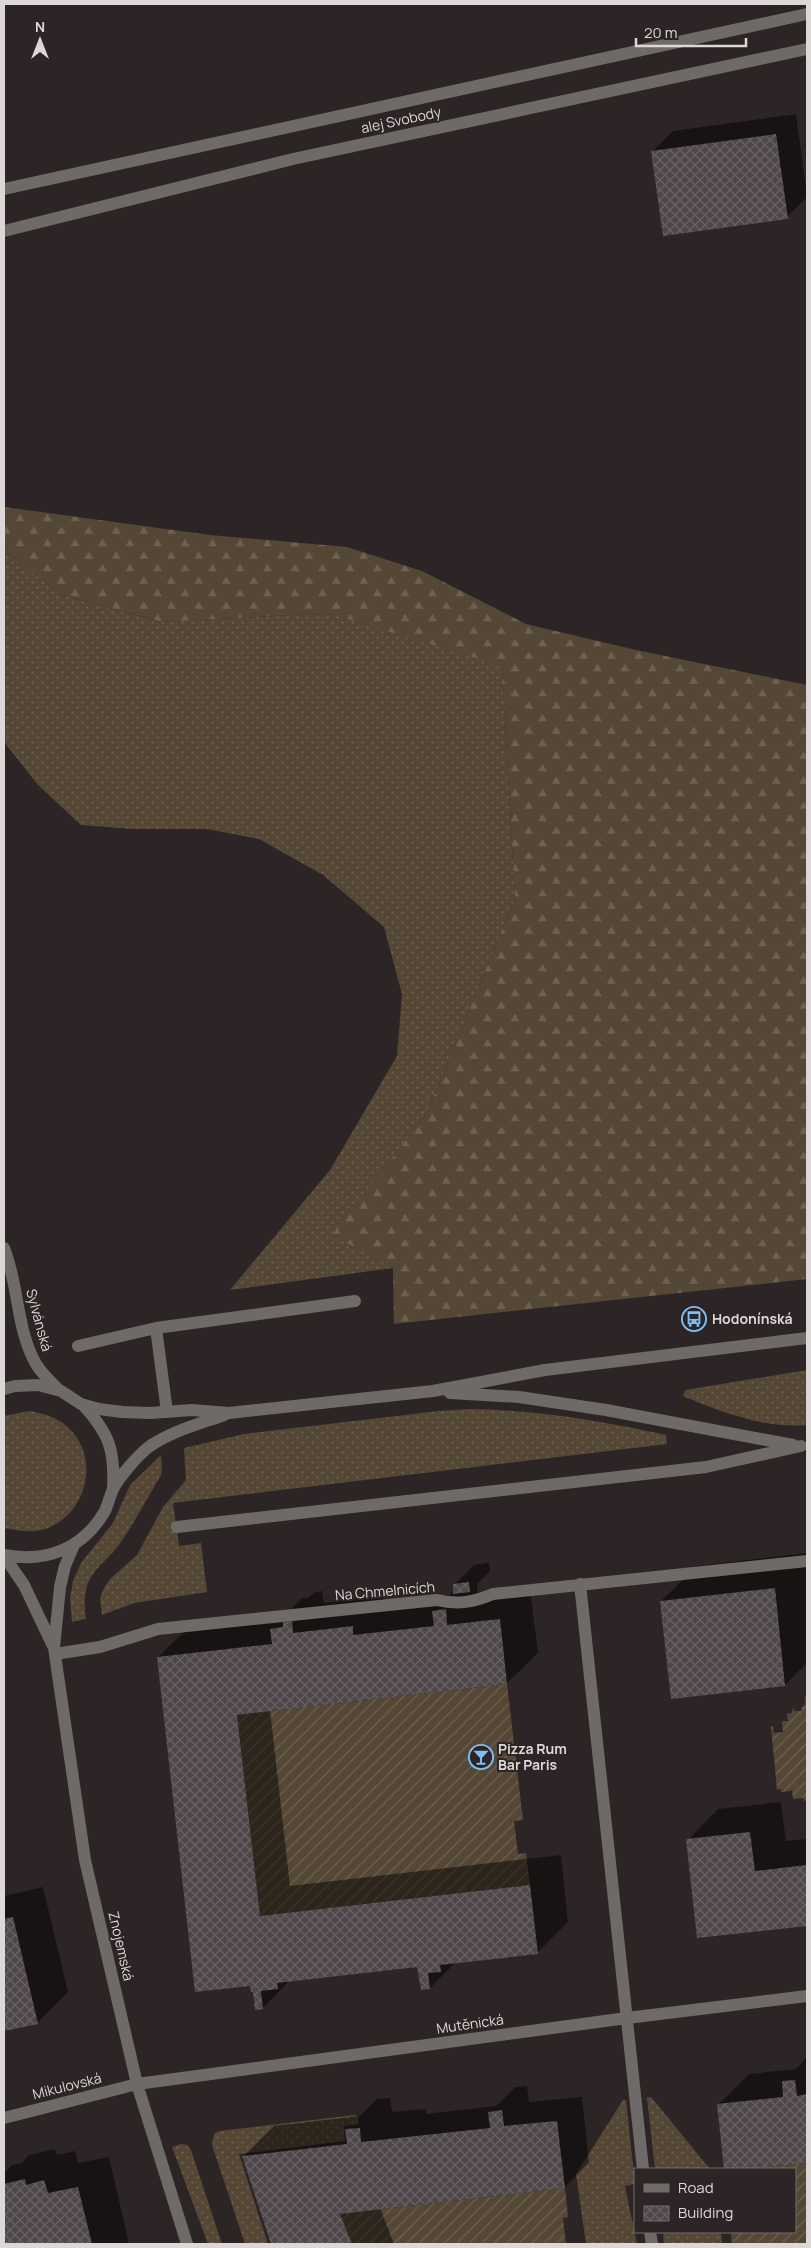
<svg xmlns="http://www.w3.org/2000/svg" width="811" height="2248" font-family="Manrope,sans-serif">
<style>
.grass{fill:url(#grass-dots)}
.forest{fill:url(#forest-firs)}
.garden{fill:url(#garden-furrows)}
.shadow{fill:#0007}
.building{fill:url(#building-cross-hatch)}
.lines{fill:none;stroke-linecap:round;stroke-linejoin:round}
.minor{stroke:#6d6a68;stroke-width:12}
.labels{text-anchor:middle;stroke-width:4;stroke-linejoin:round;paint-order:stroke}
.street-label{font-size:14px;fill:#ddd8d8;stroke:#2d2525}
.poi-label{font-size:14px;font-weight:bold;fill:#ddd8d8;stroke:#2d2525;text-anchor:start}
</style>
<defs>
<pattern id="grass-dots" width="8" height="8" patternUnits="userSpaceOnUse" patternTransform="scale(1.25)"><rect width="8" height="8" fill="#554735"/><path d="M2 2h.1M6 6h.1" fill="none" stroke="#6d6152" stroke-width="1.8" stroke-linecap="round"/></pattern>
<pattern id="forest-firs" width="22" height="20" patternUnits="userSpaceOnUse" patternTransform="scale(1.25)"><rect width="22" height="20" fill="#554735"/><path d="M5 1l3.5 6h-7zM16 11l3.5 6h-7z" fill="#6d6152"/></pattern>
<pattern id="garden-furrows" width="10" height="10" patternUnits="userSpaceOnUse" patternTransform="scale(1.25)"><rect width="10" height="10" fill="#554735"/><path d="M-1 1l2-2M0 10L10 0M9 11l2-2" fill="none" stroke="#6d6152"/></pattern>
<pattern id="building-cross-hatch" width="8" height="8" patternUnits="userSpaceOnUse" patternTransform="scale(1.25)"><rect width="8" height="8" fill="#4f474a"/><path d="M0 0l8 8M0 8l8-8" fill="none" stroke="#686163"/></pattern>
</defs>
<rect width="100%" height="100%" fill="#2d2525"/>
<path class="grass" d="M4,550L63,595L161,622L328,613L502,665L515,898L427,1113L333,1235L393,1268L230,1290L330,1170L397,1056L402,994L384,927L323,875L259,839L207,829H133L81,825L38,785L4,742Z
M807,1370V1425C765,1429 721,1412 683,1396L685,1390Z
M470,1409C537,1410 601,1421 666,1435L667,1444L173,1503L179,1546L201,1543L207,1592L134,1603L102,1615L100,1598L104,1588L110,1579L137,1555L163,1507L186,1480L184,1448L244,1434L439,1411Z
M29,1411C41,1413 54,1416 64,1424C103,1454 88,1517 42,1530C29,1533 16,1530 4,1528V1416Z
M161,1455L162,1469L161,1475C149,1495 138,1516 125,1536C103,1571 79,1569 86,1619L72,1622L70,1599L73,1581L81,1563L113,1523L130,1485Z
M651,2097L710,2169H655L647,2098Z
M623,2100H626L635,2184L625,2186L637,2244H586L576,2174Z
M355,2115L358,2117L359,2124L344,2126L345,2141L239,2154L268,2244H245L212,2145L214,2134L219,2131Z
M181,2144L187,2145L191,2150L222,2244H208L172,2147Z
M663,2232H721L722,2244H664Z"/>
<path class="forest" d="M4,507L210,535L347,547L422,571L526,624L636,650L807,685V1279L394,1324L393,1268L332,1235L427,1113L515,898L502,666L328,613L162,622L63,595L4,550Z"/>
<path class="garden" d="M507,1684L523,1820L514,1821L518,1854L526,1853L530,1885L260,1916L237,1715Z
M805,1696H807V1800L804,1801L803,1795V1798L793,1799L792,1789L791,1791L781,1792V1789L777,1790L771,1727L773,1726L774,1733L783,1732L782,1721H788L787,1714L792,1713L793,1707L795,1711H802L801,1708L805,1704Z
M807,2163V2244H732L731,2232H795V2169H752Z
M565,2188L568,2217L563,2218L566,2244H352L340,2214Z"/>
<path class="shadow" d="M796,114L807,197L787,217L653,151L673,131Z
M807,1553V1663L785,1685L661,1601L697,1566Z
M489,1563L490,1571L477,1584L478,1595L530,1589L538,1653L507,1683L270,1710L290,1886L561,1855L568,1922L537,1953L456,1962L430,1988L418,1966L290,1980L263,2008H256L254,1991L158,1657L189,1627L284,1616L302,1598H308L315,1592L322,1591L324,1603L383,1596L384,1605L447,1598L454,1590V1585L474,1565Z
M781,1802L786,1841L807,1839V1924L698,1936L688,1840L718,1809Z
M43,1887L68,1992L37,2023L4,2030V1896Z
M807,2057V2162L725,2169L718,2105L749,2074L796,2069Z
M527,2086L529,2102L582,2097L589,2162L565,2187L380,2208L394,2244H273L244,2156L274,2126L360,2116L377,2099L390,2098L392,2112L426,2109V2114L496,2106L515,2087Z
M55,2149L57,2155L75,2151L78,2163L109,2157L129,2244H4V2173L12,2165L22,2163L29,2155Z"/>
<path class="building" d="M776,134L788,219L663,236L651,151Z
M469,1582L470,1592L453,1594V1584Z
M775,1588L785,1686L671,1699L660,1601Z
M446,1609L447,1625L500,1619L507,1684L237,1715L260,1916L530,1885L538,1954L440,1965L441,1972L428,1973L430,1989L421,1990L417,1967L277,1983L278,1989L261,1991L263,2009L255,2010L253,1992H251L250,1986L195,1992L157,1657L272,1644L270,1629L283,1627V1622L292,1621L293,1633L353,1626V1635L434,1626L432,1611Z
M750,1832L755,1871L807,1865V1926L697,1938L686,1839Z
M13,1917L38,2024L4,2031V1919Z
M795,2080L797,2096L807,2094V2163L752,2169H724L717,2104L783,2097L782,2081Z
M502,2110L504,2126L557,2121L565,2188L340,2214L352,2244H271L242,2156L347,2144L345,2129L360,2128L361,2142L490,2128L488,2112Z
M25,2179L26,2185L44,2180L48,2193L78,2187L92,2244H4V2184Z"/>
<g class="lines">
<path class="minor" d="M4,189L807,14
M4,231L293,159L807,49
M4,1248C19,1285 16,1329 36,1364C42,1374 51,1382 59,1390
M156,1328L167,1412
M78,1346L156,1328L355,1301
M4,1389L15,1386L38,1385L61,1391L81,1404L99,1409L122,1412L150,1413L192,1410L229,1413L433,1391L545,1370L807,1338
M450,1393L519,1397L606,1410L793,1445
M83,1405C109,1433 115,1450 113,1488
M177,1527L706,1467L801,1446
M74,1545L65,1566L60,1587L54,1648L85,1860L137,2084L187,2244
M4,1555C46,1563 83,1549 105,1511C108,1504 110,1496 113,1489C119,1477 139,1454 150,1446C172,1431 199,1424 224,1415
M4,1556L24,1585L53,1646
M580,1584L643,2169
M55,1654L100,1647L158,1629L437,1600C458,1605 474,1602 493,1594L807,1561
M4,2118L137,2084L627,2018L807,1996
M650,2232L652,2244"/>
</g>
<defs>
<symbol id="bus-ring" viewBox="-11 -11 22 22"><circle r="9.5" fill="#2d2525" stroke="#7dbef9" stroke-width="1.5"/><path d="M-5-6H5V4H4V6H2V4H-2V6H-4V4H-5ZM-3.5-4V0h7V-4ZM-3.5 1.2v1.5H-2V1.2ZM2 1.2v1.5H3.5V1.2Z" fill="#7dbef9"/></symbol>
<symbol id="bar-ring" viewBox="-11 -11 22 22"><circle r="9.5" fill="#2d2525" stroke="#7dbef9" stroke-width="1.5"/><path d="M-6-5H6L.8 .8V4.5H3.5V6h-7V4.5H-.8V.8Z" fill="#7dbef9"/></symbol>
</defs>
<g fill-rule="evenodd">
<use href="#bus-ring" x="680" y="1305" width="28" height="28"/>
<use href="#bar-ring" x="467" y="1743" width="28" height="28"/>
</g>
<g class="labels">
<g class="street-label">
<text transform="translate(401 120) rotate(-12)" y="5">alej Svobody</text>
<text transform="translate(39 1320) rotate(75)" y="5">Sylvánská</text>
<text transform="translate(385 1591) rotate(-5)" y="5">Na Chmelnicích</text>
<text transform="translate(121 1946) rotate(77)" y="5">Znojemská</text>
<text transform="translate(470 2024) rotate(-8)" y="5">Mutěnická</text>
<text transform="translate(67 2086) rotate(-14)" y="5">Mikulovská</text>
</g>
<g class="poi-label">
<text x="712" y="1324">Hodonínská</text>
<text x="498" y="1754">Pizza Rum<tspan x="498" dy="16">Bar Paris</tspan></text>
</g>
</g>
<rect width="811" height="2248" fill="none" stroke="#ddd8d8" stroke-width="10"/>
<rect x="634" y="2168" width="162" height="65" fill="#2d2525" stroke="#736d6d"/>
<rect x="644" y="2184" width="25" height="8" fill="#6d6a68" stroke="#736d6d"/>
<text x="678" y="2193" font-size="15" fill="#ddd8d8">Road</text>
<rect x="644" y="2206" width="25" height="15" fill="url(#building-cross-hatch)" stroke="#736d6d"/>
<text x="678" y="2218" font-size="15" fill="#ddd8d8">Building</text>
<g transform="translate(40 40)" stroke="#2d2525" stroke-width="4" paint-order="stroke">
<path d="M0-4L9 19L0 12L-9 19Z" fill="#ddd8d8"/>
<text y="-8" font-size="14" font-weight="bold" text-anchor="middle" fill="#ddd8d8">N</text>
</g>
<path d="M636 38v8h110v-8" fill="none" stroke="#ddd8d8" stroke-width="2.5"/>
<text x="644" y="38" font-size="15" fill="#ddd8d8" stroke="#2d2525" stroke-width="4" paint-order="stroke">20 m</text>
</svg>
